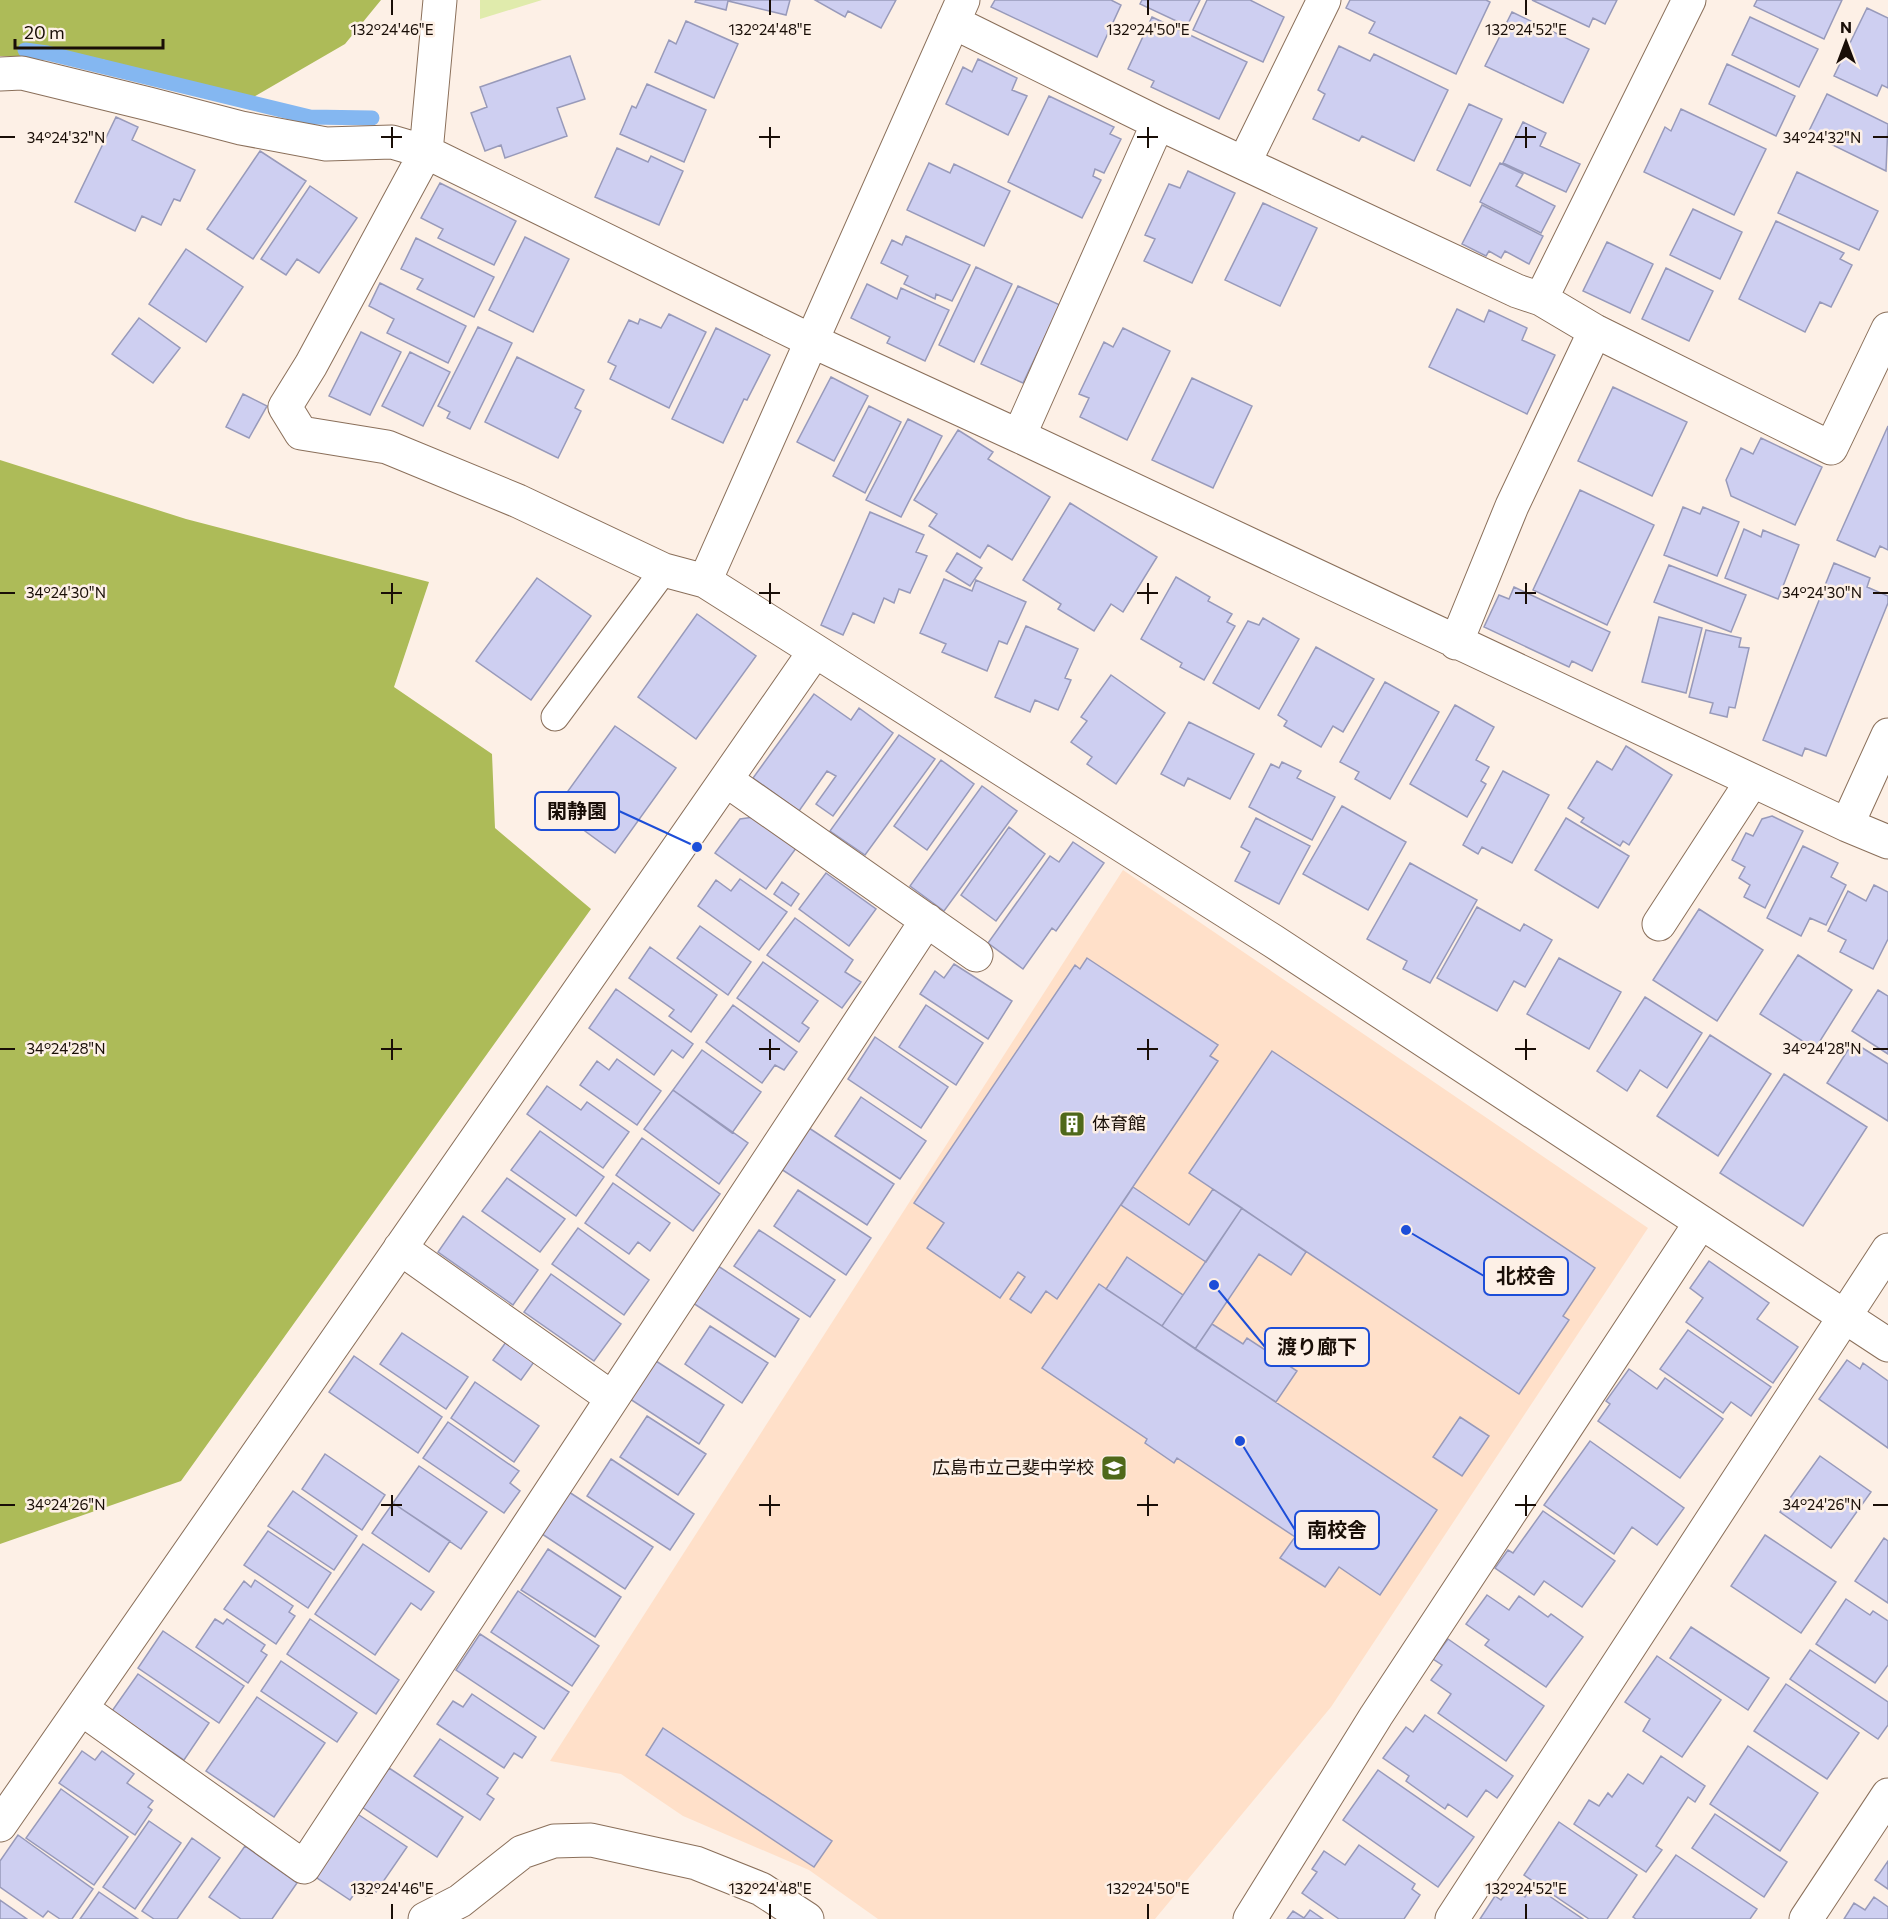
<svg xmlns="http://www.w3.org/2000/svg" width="1888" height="1919" font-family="Commissioner,'Noto Sans JP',sans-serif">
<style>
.built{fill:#ffe0c9}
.green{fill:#e0ebac}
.forest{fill:#adbb58}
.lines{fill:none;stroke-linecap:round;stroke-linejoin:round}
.stream{stroke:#84b7f1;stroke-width:15}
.building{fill:#cecff1;stroke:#989aba;stroke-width:1.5}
.service-casing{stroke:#8a6f5a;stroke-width:29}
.minor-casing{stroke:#8a6f5a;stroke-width:35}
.service{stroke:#fff;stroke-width:27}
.minor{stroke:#fff;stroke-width:33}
.ticks{fill:none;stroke:#190e07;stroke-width:2}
.labels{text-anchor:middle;stroke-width:5;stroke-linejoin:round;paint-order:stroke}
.poi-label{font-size:18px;fill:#190e07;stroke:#fdf0e6;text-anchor:start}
.ticks-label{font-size:15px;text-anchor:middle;fill:#190e07;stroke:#fdf0e6;stroke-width:5;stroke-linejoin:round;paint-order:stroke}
.leader{fill:none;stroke:#1d4ed8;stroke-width:2}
.callout-dot{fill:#1d4ed8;stroke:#fdf0e6;stroke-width:2}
.callout{fill:#fdf0e6;stroke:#1d4ed8;stroke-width:2}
.callout-label{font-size:20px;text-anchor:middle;font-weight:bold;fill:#190e07}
</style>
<rect width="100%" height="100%" fill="#fdf0e6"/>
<path class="built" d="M1123,870L1648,1228L1331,1707L1155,1919H878L809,1870L683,1816L621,1774L550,1761Z"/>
<path class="green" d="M480,0H542L480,19Z"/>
<path class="forest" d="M0,0H381L345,44L238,106L102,59L0,56Z
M0,460L186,519L429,582L394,687L492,754L495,828L591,909L181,1481L0,1544Z"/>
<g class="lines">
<path class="stream" d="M25,50L47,53L310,117L372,118"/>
</g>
<path class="building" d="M696,0H790L786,15L728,1L726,10L695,2Z
M815,0H896L881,28L848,11L845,17Z
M995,0H1111L1121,5L1097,57L991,7Z
M1142,0H1200L1187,26L1140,4Z
M1207,0H1250L1284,17L1263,62L1193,30Z
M1350,0H1486L1490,2L1456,74L1369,33L1375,22L1346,8Z
M1532,0H1617L1605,24L1593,18L1589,27Z
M1757,0H1842L1824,39L1754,6Z
M1867,8L1888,18V88L1882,85L1877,96L1834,76Z
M1512,12L1589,49L1563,103L1485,66Z
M1152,17L1247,62L1219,119L1151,87L1154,81L1128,69Z
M1750,17L1818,49L1799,87L1732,55Z
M686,21L738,44L714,98L655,72L669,40L676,44Z
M1339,46L1370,61L1374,54L1448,90L1414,161L1362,136L1359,141L1313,119L1325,94L1318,90Z
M570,56L585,99L557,108L567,136L505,158L501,145L485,151L471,113L487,107L480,87Z
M978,59L1017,78L1012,90L1027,96L1008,135L946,104L963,67L972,72Z
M1727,64L1795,96L1776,136L1709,104Z
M647,84L706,110L684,162L620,134L632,106L636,108Z
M1827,94L1888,124L1886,171L1808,133Z
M1049,96L1114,127L1110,134L1121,139L1104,173L1095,169L1093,176L1101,180L1082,218L1008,182Z
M1469,104L1502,119L1470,186L1437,170Z
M1681,109L1766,149L1734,215L1644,172L1665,127L1671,131Z
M116,117L138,127L132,140L195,170L180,201L174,199L161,225L142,216L135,231L75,202Z
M1523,122L1546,133L1540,146L1580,164L1566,192L1503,163Z
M617,148L648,162L651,156L683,171L659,225L595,197Z
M260,151L306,181L253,259L207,229Z
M929,163L950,173L954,164L1010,191L984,246L907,210Z
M1500,163L1523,174L1516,186L1555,206L1541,233L1480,202Z
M1188,171L1235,193L1192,283L1144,261L1155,239L1145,235L1169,184L1180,188Z
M1797,172L1878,211L1859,250L1778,213Z
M440,183L516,221L494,265L438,238L443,229L421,218Z
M310,186L357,218L319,273L297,259L286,275L261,259Z
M1263,203L1317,228L1280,306L1225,280Z
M1482,205L1543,236L1529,264L1505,251L1501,258L1489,251L1486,256L1462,244Z
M1693,209L1742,232L1720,279L1670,255Z
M1776,221L1844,253L1840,259L1852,265L1831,307L1820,302L1805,332L1739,299Z
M906,236L970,265L952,301L936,294L935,299L904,284L908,276L881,263L892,240L902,245Z
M525,237L569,259L533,332L489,310Z
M416,238L494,277L474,317L417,289L423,279L401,269Z
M1607,242L1653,264L1630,313L1583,291Z
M186,249L243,287L206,342L149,304Z
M976,267L1012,284L974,362L939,345Z
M1666,268L1713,291L1689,341L1642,319Z
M380,283L466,326L448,363L387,333L394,319L369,306Z
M867,284L897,299L901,288L949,310L925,361L887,343L890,337L851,318Z
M1018,286L1060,305L1023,383L981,364Z
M1457,309L1484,322L1489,310L1527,328L1522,340L1555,355L1527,414L1429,367Z
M669,314L706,332L669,408L610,379L616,366L608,362L629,320L638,324L640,319L661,328Z
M139,318L180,348L153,383L112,354Z
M478,327L512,343L470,429L447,418L450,412L438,406Z
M716,328L770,355L747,400L744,399L723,443L672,419Z
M1123,328L1170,351L1127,440L1080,417L1089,398L1079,394L1104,342L1113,347Z
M361,332L401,352L370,415L329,396Z
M410,352L450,372L423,426L382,406Z
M517,357L584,390L575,408L581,411L558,458L485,422Z
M831,377L868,396L834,461L797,442Z
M1192,378L1252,406L1213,488L1152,460Z
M1613,387L1687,422L1652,496L1578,461Z
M243,394L267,406L249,438L226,427Z
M869,406L901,422L865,493L833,476Z
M908,419L942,436L901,517L866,500Z
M1888,426V550L1880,546L1875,557L1837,540Z
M958,430L993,452L988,459L1050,497L1012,560L988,545L980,558L929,526L937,514L914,500Z
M1761,438L1822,467L1795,525L1731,496L1726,480L1741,448L1753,454Z
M1580,490L1654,525L1607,625L1533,590Z
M1070,503L1157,557L1123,612L1111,604L1094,631L1058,609L1061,604L1023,580Z
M1683,507L1700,514L1703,507L1739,522L1717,576L1664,555Z
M870,512L924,535L916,552L927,556L910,593L899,589L894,603L884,598L874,623L853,613L843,635L821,625Z
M1744,529L1761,537L1763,530L1799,545L1778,599L1725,578Z
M957,553L982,568L970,586L946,571Z
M1834,563L1870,578L1867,587L1888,596V603L1826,756L1805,748L1802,756L1763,740Z
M1669,565L1746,595L1731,632L1654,602Z
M1176,577L1210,597L1208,601L1232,614L1227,622L1235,626L1204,680L1180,667L1182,663L1141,639Z
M537,578L591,616L531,700L476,661Z
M944,579L972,591L976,580L1026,602L1007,644L999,641L987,671L942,652L946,644L920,633Z
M1514,587L1610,632L1592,671L1572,661L1569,667L1484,627L1499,595L1509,599Z
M697,614L756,656L696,739L638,697Z
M1659,617L1702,628L1686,693L1642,682Z
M1263,618L1299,639L1259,709L1213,683L1248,621L1259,625Z
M1026,626L1078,649L1065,678L1071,680L1058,710L1035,700L1030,712L995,697Z
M1706,630L1741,638L1739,647L1749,648L1735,708L1729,707L1727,717L1710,713L1713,703L1689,697Z
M1316,647L1374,679L1343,732L1333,726L1321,747L1284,726L1287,721L1278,715Z
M1111,675L1165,713L1116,784L1087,764L1092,757L1071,742L1087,721L1081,717Z
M1385,682L1439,712L1390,799L1355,779L1359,772L1340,762Z
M814,694L851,720L859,708L893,733L833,816L816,804L836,776L827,771L799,811L753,778Z
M1455,705L1494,727L1476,760L1489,767L1481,781L1486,784L1467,817L1410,784Z
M1189,722L1254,754L1230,799L1188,778L1184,786L1161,774Z
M615,726L676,768L615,853L555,809Z
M899,735L935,759L865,855L830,831Z
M1626,746L1672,775L1629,845L1623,841L1620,846L1581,822L1584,818L1568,808L1597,761L1612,770Z
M941,760L974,784L927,850L894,826Z
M1282,762L1301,771L1297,778L1335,797L1312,840L1249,807L1271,764L1279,768Z
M1503,771L1549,795L1512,863L1482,847L1478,854L1463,845Z
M982,786L1017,811L944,911L910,886Z
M1342,806L1406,842L1368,910L1303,874Z
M1772,816L1803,831L1765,908L1744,897L1750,885L1739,878L1745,867L1732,860L1746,833L1753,836L1762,819Z
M754,817L797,847L766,889L715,853L740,819Z
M1256,818L1310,846L1279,904L1235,881L1250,852L1241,847Z
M1566,818L1629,856L1598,908L1535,870Z
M1009,827L1045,854L996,921L961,895Z
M1073,842L1104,863L1056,931L1052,928L1023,969L988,943L1050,856L1059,862Z
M1803,846L1838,863L1831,877L1846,885L1826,925L1810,918L1801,936L1767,918Z
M1410,863L1477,900L1430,983L1403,969L1407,961L1367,939Z
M826,873L876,909L849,946L799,909Z
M740,879L787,912L759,950L698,906L716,880L731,891Z
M782,882L799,894L791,906L774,894Z
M1874,885L1888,892V939L1873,969L1840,952L1846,940L1828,931L1848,891L1866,901Z
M1477,907L1520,931L1524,924L1552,940L1525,987L1514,981L1497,1011L1437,978Z
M1699,909L1763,950L1717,1021L1653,980Z
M795,918L853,960L845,972L861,982L842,1008L767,955Z
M700,926L751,962L728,995L677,958Z
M650,947L717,995L691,1032L669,1016L674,1010L629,978Z
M1798,955L1852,990L1815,1049L1760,1014Z
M1087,958L1218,1045L1210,1056L1218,1061L1057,1299L1046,1291L1031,1313L1010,1299L1025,1277L1018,1272L1000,1298L927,1248L944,1223L914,1203L1075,965L1080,969Z
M1559,958L1621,992L1589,1049L1527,1014Z
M763,962L818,1001L802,1023L809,1028L799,1042L737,998Z
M954,964L1012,1001L988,1039L920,994L935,971L944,978Z
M616,989L693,1044L683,1058L672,1050L654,1075L589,1028Z
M1878,990L1888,996V1054L1852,1031Z
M1645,997L1702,1033L1667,1088L1640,1070L1627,1091L1597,1071Z
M733,1005L797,1052L784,1070L775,1065L762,1083L706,1042Z
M926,1005L983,1043L956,1085L899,1047Z
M1710,1035L1771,1074L1718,1156L1657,1116Z
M875,1037L948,1087L921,1128L848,1079Z
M1853,1042L1888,1064V1121L1827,1083Z
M702,1050L761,1092L732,1133L673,1090Z
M1272,1051L1595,1268L1563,1316L1569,1320L1519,1394L1189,1173Z
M617,1059L661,1091L637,1125L580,1085L597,1061L609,1070Z
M1784,1074L1867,1127L1803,1226L1720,1173Z
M547,1086L581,1110L587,1102L629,1132L603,1168L527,1114Z
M673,1090L748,1143L719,1184L644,1129Z
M861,1097L926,1141L900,1179L835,1136Z
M809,1128L894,1184L867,1225L781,1169Z
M540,1131L604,1177L576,1216L511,1170Z
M642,1138L720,1194L693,1231L616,1175Z
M507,1178L565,1219L540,1252L482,1211Z
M613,1183L670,1223L650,1251L638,1242L629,1254L585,1223Z
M1133,1187L1189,1225L1213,1189L1242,1208L1206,1262L1121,1205Z
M798,1190L871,1238L846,1275L774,1226Z
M1242,1208L1306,1252L1291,1275L1259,1254L1195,1349L1162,1326Z
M463,1216L538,1270L513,1305L438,1252Z
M578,1228L649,1280L624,1315L552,1264Z
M759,1230L835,1280L810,1317L734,1266Z
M1127,1257L1183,1295L1162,1326L1106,1289Z
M1709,1261L1769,1303L1757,1319L1798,1347L1773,1383L1686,1322L1703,1298L1690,1288Z
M718,1266L799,1319L775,1357L693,1303Z
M551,1274L621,1324L594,1361L524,1312Z
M1099,1284L1437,1510L1380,1595L1339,1567L1325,1587L1280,1558L1295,1537L1177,1458L1174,1463L1145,1443L1147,1439L1042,1368Z
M1212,1324L1243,1344L1247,1338L1297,1371L1276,1402L1195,1349Z
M710,1326L768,1363L742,1403L685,1364Z
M1688,1330L1771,1387L1751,1416L1731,1402L1723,1413L1660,1369Z
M402,1333L468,1377L446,1409L380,1364Z
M506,1342L534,1362L521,1380L493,1360Z
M354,1356L442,1417L418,1453L329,1392Z
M1847,1360L1860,1369L1863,1363L1888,1381V1448L1819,1399Z
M656,1361L724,1405L699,1444L630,1399Z
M1629,1369L1657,1389L1665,1378L1723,1419L1680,1478L1598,1421L1610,1404L1606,1401Z
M475,1382L539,1426L514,1462L451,1418Z
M647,1416L706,1454L678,1495L620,1457Z
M1460,1417L1489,1436L1462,1476L1433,1457Z
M448,1422L519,1471L510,1483L520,1491L504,1513L423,1458Z
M1590,1441L1684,1508L1657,1545L1632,1527L1614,1554L1544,1505Z
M325,1454L385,1495L362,1530L302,1489Z
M1820,1456L1871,1492L1831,1548L1780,1512Z
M611,1459L694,1514L670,1550L587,1496Z
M419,1466L487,1512L461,1549L393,1503Z
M293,1491L357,1536L334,1570L268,1526Z
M569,1492L653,1547L625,1589L542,1534Z
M393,1503L450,1541L429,1572L372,1533Z
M1543,1511L1615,1561L1582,1607L1544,1581L1534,1595L1495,1568L1508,1550L1513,1553Z
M268,1531L331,1573L308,1608L244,1565Z
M1765,1535L1836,1582L1801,1633L1731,1586Z
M1884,1538L1888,1541V1603L1855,1581Z
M363,1544L434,1592L421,1610L411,1603L375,1655L315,1614Z
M548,1549L621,1597L595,1637L521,1590Z
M255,1580L293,1606L289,1612L295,1616L276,1644L224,1609L244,1581L251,1587Z
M518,1591L599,1646L572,1686L491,1632Z
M1487,1595L1509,1610L1519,1596L1548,1617L1551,1614L1583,1637L1546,1687L1485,1645L1489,1640L1466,1624Z
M1846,1599L1870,1615L1873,1611L1888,1621V1665L1875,1683L1816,1644Z
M215,1619L223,1624L227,1619L265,1645L261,1651L267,1655L248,1683L196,1647Z
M310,1619L399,1680L376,1714L287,1654Z
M1691,1627L1769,1678L1748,1710L1670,1658Z
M163,1631L244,1686L219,1723L138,1668Z
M480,1634L569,1692L544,1729L456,1670Z
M1448,1639L1544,1706L1506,1761L1438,1713L1451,1694L1431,1680L1442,1665L1433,1659Z
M1810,1650L1888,1702V1725L1878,1739L1790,1679Z
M1657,1656L1721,1700L1682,1757L1643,1731L1650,1719L1625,1702Z
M281,1661L357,1713L337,1742L261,1691Z
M138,1674L209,1723L184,1760L112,1711Z
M1786,1684L1859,1733L1827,1779L1754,1731Z
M472,1694L536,1737L522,1758L514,1753L504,1768L437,1724L453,1701L463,1707Z
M257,1697L325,1743L274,1817L206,1771Z
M1425,1715L1513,1776L1497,1798L1486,1790L1467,1817L1448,1804L1445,1809L1406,1781L1409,1776L1383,1758L1406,1727L1413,1732Z
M663,1728L832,1841L814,1867L646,1755Z
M440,1739L498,1778L487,1794L494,1799L480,1820L414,1776Z
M1748,1746L1818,1793L1780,1851L1710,1804Z
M82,1751L95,1760L102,1751L134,1774L127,1783L153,1801L148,1807L152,1810L135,1835L59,1783Z
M1661,1756L1705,1786L1695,1802L1688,1797L1656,1846L1662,1850L1646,1872L1574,1824L1589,1800L1599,1806L1608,1793L1612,1797L1628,1774L1643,1784Z
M389,1768L463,1817L437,1857L362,1807Z
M1378,1770L1474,1837L1438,1887L1343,1820Z
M61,1789L128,1837L94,1885L26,1838Z
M356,1813L407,1847L376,1892L372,1889L366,1896L357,1890L350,1900L314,1876Z
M1715,1814L1787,1862L1764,1897L1692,1848Z
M149,1821L181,1843L135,1909L103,1887Z
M1559,1822L1637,1875L1607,1919H1589L1524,1875Z
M18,1835L93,1889L72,1919H60L48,1911L43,1917L0,1887V1861Z
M192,1838L220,1858L177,1919H154L142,1911Z
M1359,1845L1415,1884L1412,1889L1420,1895L1404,1919H1339L1302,1893L1317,1872L1312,1869L1324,1851L1345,1865Z
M245,1846L297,1883L272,1919H241L209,1897Z
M1676,1855L1757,1909L1750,1919H1636L1633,1917Z
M1888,1861V1889L1875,1880Z
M1533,1885L1583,1919H1480L1495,1896L1501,1900L1510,1887L1525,1897Z
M99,1892L138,1919H80Z
M1874,1897L1888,1907V1919H1844L1854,1903L1865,1910Z
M0,1900L27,1919H0Z
M1310,1910L1323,1919H1287L1293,1911L1304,1918Z"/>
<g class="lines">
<defs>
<path id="service" d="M555,717L664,570"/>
<path id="minor" d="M440,0L426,152L311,365L285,407L301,433L387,447L518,501L664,570L705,581L1273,941L1888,1345
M953,22L1158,123L1517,291L1541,299L1595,331L1831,448L1888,329
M0,74L22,73L149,104L241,128L326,144L392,142L426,152L812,341L1019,436L1847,825L1888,842
M1244,163L1324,0
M1541,299L1689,0
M1019,436L1158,123
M705,581L963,0
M1456,643L1512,506L1595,331
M726,780L976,955
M1847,825L1888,735
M1659,924L1752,781
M400,1248L612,1398
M82,1709L304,1867L927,920
M0,1825L815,651
M425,1919L460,1901L522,1852L554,1841L591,1840L696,1863L761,1889L807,1919
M1250,1919L1376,1716L1701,1222
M1452,1919L1888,1250
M1806,1919L1888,1795"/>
</defs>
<use href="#service" class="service-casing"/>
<use href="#minor" class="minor-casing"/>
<use href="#service" class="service"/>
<use href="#minor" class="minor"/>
</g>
<path class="ticks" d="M392,0V15M770,0V15M1148,0V15M1526,0V15M392,127V148M770,127V148M1148,127V148M1526,127V148M0,137H15M381,137H402M759,137H780M1137,137H1158M1515,137H1536M1873,137H1888M392,583V604M770,583V604M1148,583V604M1526,583V604M0,593H15M381,593H402M759,593H780M1137,593H1158M1515,593H1536M1873,593H1888M392,1039V1060M770,1039V1060M1148,1039V1060M1526,1039V1060M0,1049H15M381,1049H402M759,1049H780M1137,1049H1158M1515,1049H1536M1873,1049H1888M392,1495V1516M770,1495V1516M1148,1495V1516M1526,1495V1516M0,1505H15M381,1505H402M759,1505H780M1137,1505H1158M1515,1505H1536M1873,1505H1888M392,1904V1919M770,1904V1919M1148,1904V1919M1526,1904V1919"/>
<defs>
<symbol id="building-square" viewBox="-11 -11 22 22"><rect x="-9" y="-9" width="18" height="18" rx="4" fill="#4f691a" stroke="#fdf0e6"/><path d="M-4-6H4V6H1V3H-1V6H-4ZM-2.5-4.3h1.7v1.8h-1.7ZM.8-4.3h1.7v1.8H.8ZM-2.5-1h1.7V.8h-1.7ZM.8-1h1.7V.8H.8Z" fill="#fff"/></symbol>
<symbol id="school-square" viewBox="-11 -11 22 22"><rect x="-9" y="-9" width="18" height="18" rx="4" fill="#4f691a" stroke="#fdf0e6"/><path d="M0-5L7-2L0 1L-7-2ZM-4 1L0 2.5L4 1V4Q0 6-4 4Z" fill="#fff"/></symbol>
</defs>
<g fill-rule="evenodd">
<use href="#building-square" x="1057" y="1109" width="30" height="30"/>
<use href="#school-square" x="1099" y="1453" width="30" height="30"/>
</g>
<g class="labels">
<g class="poi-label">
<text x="1092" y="1130">体育館</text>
<text x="1094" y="1474" text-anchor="end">広島市立己斐中学校</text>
</g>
</g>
<g class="ticks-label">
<text x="392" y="35">132°24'46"E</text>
<text x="770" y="35">132°24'48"E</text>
<text x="1148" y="35">132°24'50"E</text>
<text x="1526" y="35">132°24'52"E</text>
<text x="66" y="143">34°24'32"N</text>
<text x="1822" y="143">34°24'32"N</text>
<text x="66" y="598">34°24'30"N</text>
<text x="1822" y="598">34°24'30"N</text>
<text x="66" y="1054">34°24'28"N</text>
<text x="1822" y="1054">34°24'28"N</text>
<text x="66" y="1510">34°24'26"N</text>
<text x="1822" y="1510">34°24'26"N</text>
<text x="392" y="1894">132°24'46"E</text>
<text x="770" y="1894">132°24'48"E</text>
<text x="1148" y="1894">132°24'50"E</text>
<text x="1526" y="1894">132°24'52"E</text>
</g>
<path class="leader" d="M697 847L619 811M1406 1230L1484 1276M1214 1285L1265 1347M1240 1441L1295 1530"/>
<g class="callout-dot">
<circle cx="697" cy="847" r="6"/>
<circle cx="1406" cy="1230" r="6"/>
<circle cx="1214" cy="1285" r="6"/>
<circle cx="1240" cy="1441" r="6"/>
</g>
<g class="callout">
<rect x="535" y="792" width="84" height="38" rx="6"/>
<rect x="1484" y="1257" width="84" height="38" rx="6"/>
<rect x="1265" y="1328" width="104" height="38" rx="6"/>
<rect x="1295" y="1511" width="84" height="38" rx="6"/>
</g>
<g class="callout-label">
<text x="577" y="818">閑静園</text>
<text x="1526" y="1283">北校舎</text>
<text x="1317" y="1354">渡り廊下</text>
<text x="1337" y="1537">南校舎</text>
</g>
<g transform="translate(1846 42)" stroke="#fdf0e6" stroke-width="4.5" paint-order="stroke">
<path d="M0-4.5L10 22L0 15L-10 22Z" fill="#190e07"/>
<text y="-9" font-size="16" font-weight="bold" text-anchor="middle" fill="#190e07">N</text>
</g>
<path d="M15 39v9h148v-9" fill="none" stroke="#190e07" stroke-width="3"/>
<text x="24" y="39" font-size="18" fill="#190e07" stroke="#fdf0e6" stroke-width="4.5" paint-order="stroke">20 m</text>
</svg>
